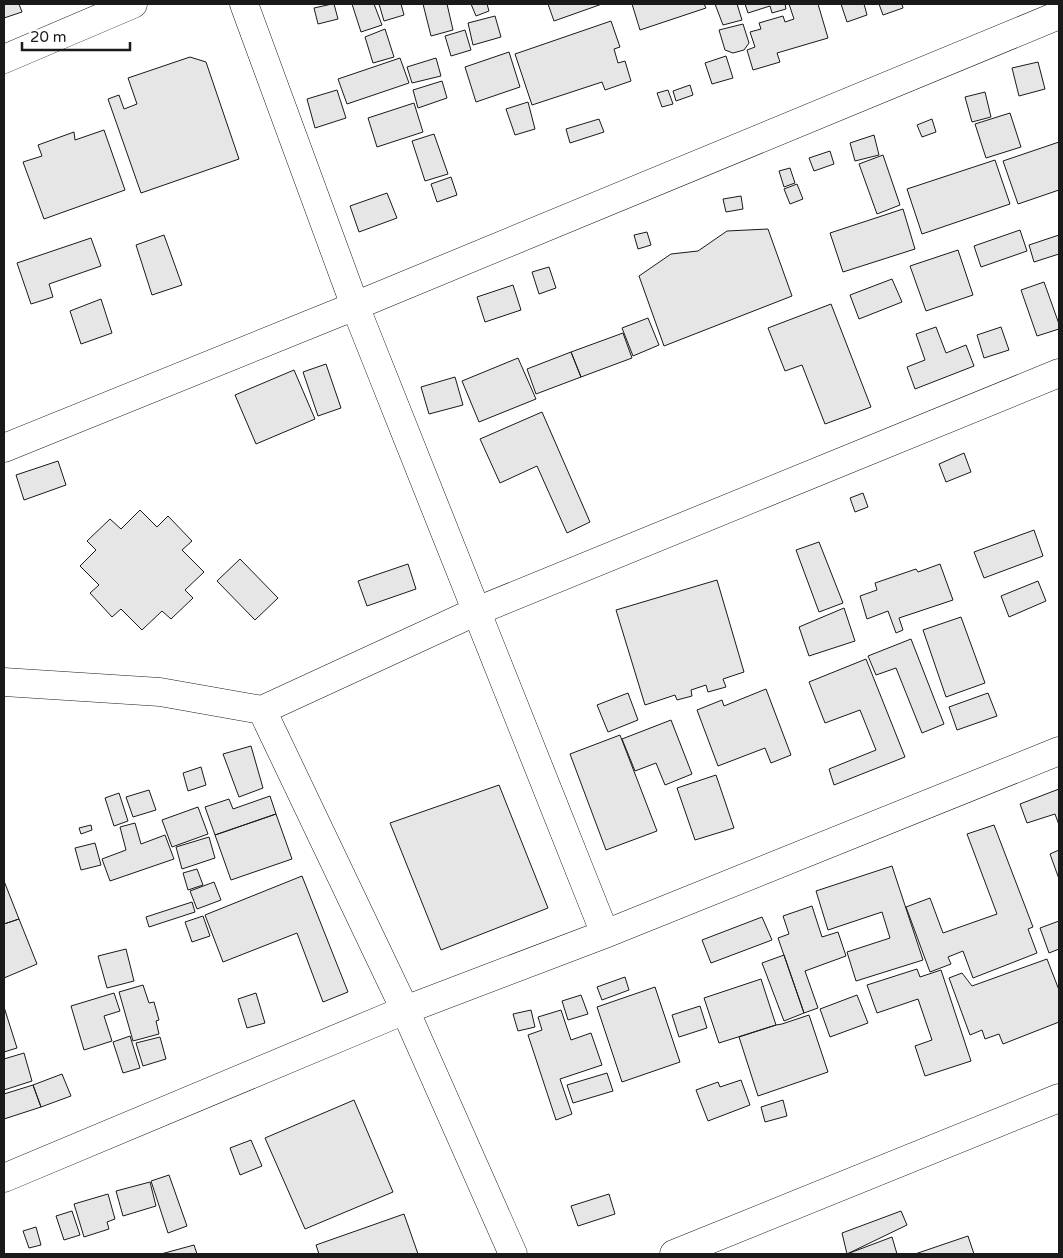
<svg xmlns="http://www.w3.org/2000/svg" width="1063" height="1258" font-family="'Varela Round',sans-serif">
<style>
.building{fill:#e6e6e6;stroke:#1a1a1a}
.lines{fill:none;stroke-linecap:round;stroke-linejoin:round}
.minor-casing{stroke:#1a1a1a;stroke-width:29}
.minor{stroke:#fff;stroke-width:28}
</style>
<rect width="100%" height="100%" fill="#fff"/>
<path class="building" d="M4,4H19L22,12L4,18Z
M332,4H334L338,19L318,24L314,8Z
M352,4H374L382,25L361,32Z
M379,4H401L404,15L384,21Z
M423,4H447L453,30L431,36Z
M471,4H487L489,11L476,16Z
M548,4H602L554,21Z
M632,4H704L706,8L640,30Z
M715,4H737L742,20L723,25Z
M745,4H785L786,9L772,13L770,6L748,13Z
M789,4H818L828,38L777,53L780,62L753,70L747,50L755,47L750,32L761,29L759,23L783,16L785,22L794,19Z
M841,4H864L867,15L847,22Z
M879,4H902L903,8L883,15Z
M495,16L501,37L473,45L468,23Z
M611,21L620,47L614,49L618,63L625,61L631,81L605,90L602,82L532,105L515,54Z
M743,24L749,43L744,50L733,53L725,50L719,30Z
M385,29L394,57L373,63L365,37Z
M465,30L471,50L451,56L445,36Z
M509,52L520,87L476,102L465,67Z
M726,56L733,78L712,84L705,63Z
M190,57L206,62L239,159L141,193L108,99L119,95L124,109L137,104L128,78Z
M400,58L409,83L347,104L338,79Z
M436,58L441,76L412,83L407,67Z
M1038,62L1045,89L1019,96L1012,68Z
M442,81L447,98L418,108L413,90Z
M690,85L693,95L676,101L673,91Z
M337,90L346,118L315,128L307,99Z
M668,90L673,104L662,107L657,93Z
M985,92L991,117L972,122L965,97Z
M528,102L535,129L515,135L506,109Z
M414,103L423,132L377,147L368,118Z
M1010,113L1021,147L986,158L975,124Z
M599,119L604,132L570,143L566,129Z
M932,119L936,132L922,137L917,125Z
M104,130L125,190L44,219L23,162L42,156L38,145L74,132L75,140Z
M434,134L448,174L425,181L412,141Z
M874,135L879,155L855,161L850,143Z
M1059,142V190L1018,204L1003,161Z
M830,151L834,164L814,171L809,158Z
M883,155L900,205L877,214L859,164Z
M995,160L1010,204L922,234L907,189Z
M790,168L795,183L784,187L779,171Z
M451,177L457,195L437,202L431,184Z
M797,184L803,199L790,204L784,189Z
M387,193L397,218L359,232L350,206Z
M741,196L743,209L726,212L723,199Z
M903,209L915,249L843,272L830,233Z
M768,229L792,296L664,346L639,276L671,254L698,251L727,231Z
M1020,230L1027,251L981,267L974,246Z
M647,232L651,245L638,249L634,235Z
M164,235L182,285L152,295L136,245Z
M1059,235V254L1034,262L1029,245Z
M91,238L101,266L49,284L53,297L31,304L17,263Z
M958,250L973,295L926,311L910,266Z
M549,267L556,288L539,294L532,272Z
M892,279L902,302L859,319L850,295Z
M1044,282L1059,324V329L1037,336L1021,290Z
M513,285L521,310L485,322L477,297Z
M101,299L112,333L81,344L70,311Z
M831,304L871,407L825,424L802,365L785,371L768,328Z
M648,318L659,345L633,356L622,328Z
M936,327L946,353L966,345L974,366L915,389L907,367L925,360L916,334Z
M1001,327L1009,350L984,358L977,335Z
M623,333L632,358L581,377L571,352Z
M571,352L581,377L536,394L527,369Z
M518,358L536,399L479,422L462,381Z
M326,364L341,408L318,416L303,372Z
M294,370L315,419L256,444L235,395Z
M455,377L463,405L429,414L421,387Z
M542,412L590,522L567,533L537,466L500,483L480,439Z
M964,453L971,472L946,482L939,464Z
M58,461L66,485L24,500L16,475Z
M863,493L868,507L855,512L850,498Z
M140,510L157,527L168,516L192,541L182,550L204,572L185,590L193,598L171,619L162,611L142,630L121,609L112,617L90,593L99,585L80,566L96,550L87,541L110,519L121,529Z
M1034,530L1043,556L984,578L974,552Z
M819,542L843,603L819,612L796,550Z
M240,559L278,598L255,620L217,581Z
M408,564L416,589L367,606L358,581Z
M940,564L953,600L899,618L903,630L896,633L888,611L867,619L860,596L877,590L875,583L916,569L918,572Z
M717,580L744,672L723,679L726,687L708,692L706,685L691,690L692,696L677,700L675,695L645,705L616,610Z
M1038,581L1046,601L1009,617L1001,596Z
M844,608L855,641L809,656L799,627Z
M961,617L985,683L946,697L923,630Z
M911,639L944,724L922,733L896,668L876,675L868,656Z
M866,659L905,757L834,785L829,769L876,750L860,710L825,723L809,682Z
M766,689L791,755L771,763L765,748L718,766L697,710L722,700L724,706Z
M628,693L638,720L608,732L597,705Z
M988,693L997,716L957,730L949,707Z
M671,720L692,774L665,785L656,763L635,771L622,739Z
M620,735L657,831L606,850L570,754Z
M251,746L263,788L239,797L223,754Z
M201,767L206,785L188,791L183,773Z
M716,775L734,828L695,840L677,788Z
M499,785L548,908L441,950L390,823Z
M1059,789V825L1055,814L1027,823L1020,804Z
M149,790L156,810L133,817L126,797Z
M119,793L128,821L114,826L105,798Z
M270,796L276,814L215,835L205,807L229,799L233,809Z
M198,807L208,834L172,847L162,820Z
M276,814L292,859L231,880L215,835Z
M135,823L141,844L165,835L174,859L110,881L102,859L126,850L120,827Z
M91,825L92,830L81,834L79,828Z
M994,825L1033,927L1028,929L1037,953L973,978L963,951L948,957L951,964L930,972L906,907L930,898L943,933L997,914L967,834Z
M209,837L215,858L182,869L176,847Z
M95,843L101,865L81,870L75,848Z
M1059,850V879L1050,854Z
M892,866L923,960L856,981L847,952L890,938L882,912L828,930L816,891Z
M197,869L203,885L188,890L183,873Z
M302,876L348,992L323,1002L297,933L223,962L205,915Z
M4,881L19,919L4,924Z
M214,882L221,900L197,909L190,891Z
M192,902L195,912L149,927L146,917Z
M812,906L822,937L838,932L846,956L805,971L818,1008L804,1013L778,938L789,934L783,916Z
M203,916L210,936L192,942L185,922Z
M762,917L772,940L711,963L702,940Z
M19,919L37,964L4,978V924Z
M1059,921V949L1049,953L1040,928Z
M126,949L134,981L107,988L98,956Z
M784,955L804,1013L784,1021L762,963Z
M1047,959L1059,990V1022L1003,1044L999,1034L985,1039L982,1030L970,1035L949,978L962,973L972,986Z
M917,969L920,977L941,970L971,1061L925,1076L915,1046L932,1040L918,999L877,1013L867,985Z
M625,977L629,990L602,1000L597,987Z
M761,979L776,1025L719,1043L704,998Z
M143,985L149,1003L154,1002L159,1020L156,1021L159,1034L133,1041L119,992Z
M655,987L680,1062L622,1082L597,1007Z
M114,993L120,1011L104,1016L112,1041L84,1050L71,1006Z
M256,993L265,1023L247,1028L238,999Z
M581,995L588,1014L568,1020L562,1001Z
M857,995L868,1023L830,1037L820,1009Z
M700,1006L707,1028L679,1037L672,1015Z
M4,1007L17,1048L4,1052Z
M531,1010L535,1027L518,1031L513,1014Z
M561,1010L571,1040L591,1033L602,1065L560,1079L572,1114L556,1120L528,1035L542,1030L538,1017Z
M809,1015L828,1072L758,1096L739,1037L776,1025L782,1024Z
M130,1036L140,1068L123,1073L113,1042Z
M160,1037L166,1059L143,1066L136,1043Z
M24,1053L32,1081L4,1090V1059Z
M607,1073L613,1091L573,1103L567,1085Z
M62,1074L71,1096L41,1107L33,1085Z
M741,1080L750,1105L708,1121L696,1090L718,1082L720,1087Z
M33,1085L41,1107L4,1119V1094Z
M354,1100L393,1192L305,1229L265,1138Z
M783,1100L787,1116L765,1122L761,1107Z
M251,1140L262,1166L240,1175L230,1148Z
M169,1175L187,1226L168,1233L151,1181Z
M150,1182L156,1206L123,1216L116,1191Z
M108,1194L115,1219L107,1222L109,1229L84,1237L74,1204Z
M609,1194L615,1214L578,1226L571,1206Z
M72,1211L80,1235L64,1240L56,1216Z
M901,1211L907,1225L847,1254L842,1233Z
M404,1214L418,1254H319L316,1245Z
M36,1227L41,1245L29,1248L23,1231Z
M968,1236L974,1254H915Z
M892,1237L897,1254H847Z
M194,1245L197,1254H161Z"/>
<g class="lines">
<defs>
<path id="minor" d="M244,4L355,306L605,934
M4,59L133,4
M4,448L355,306L1059,15
M4,682L160,692L262,710L477,611L1059,373
M262,710L405,1010L513,1254
M4,1178L405,1010L605,934L1059,751
M674,1254L1059,1098"/>
</defs>
<use href="#minor" class="minor-casing"/>
<use href="#minor" class="minor"/>
</g>
<rect width="1063" height="1258" fill="none" stroke="#1a1a1a" stroke-width="10"/>
<path d="M22 42v8h108v-8" fill="none" stroke="#1a1a1a" stroke-width="2.5"/>
<text x="30" y="42" font-size="15" fill="#1a1a1a" stroke="#ffffff" stroke-width="4" paint-order="stroke">20 m</text>
</svg>
